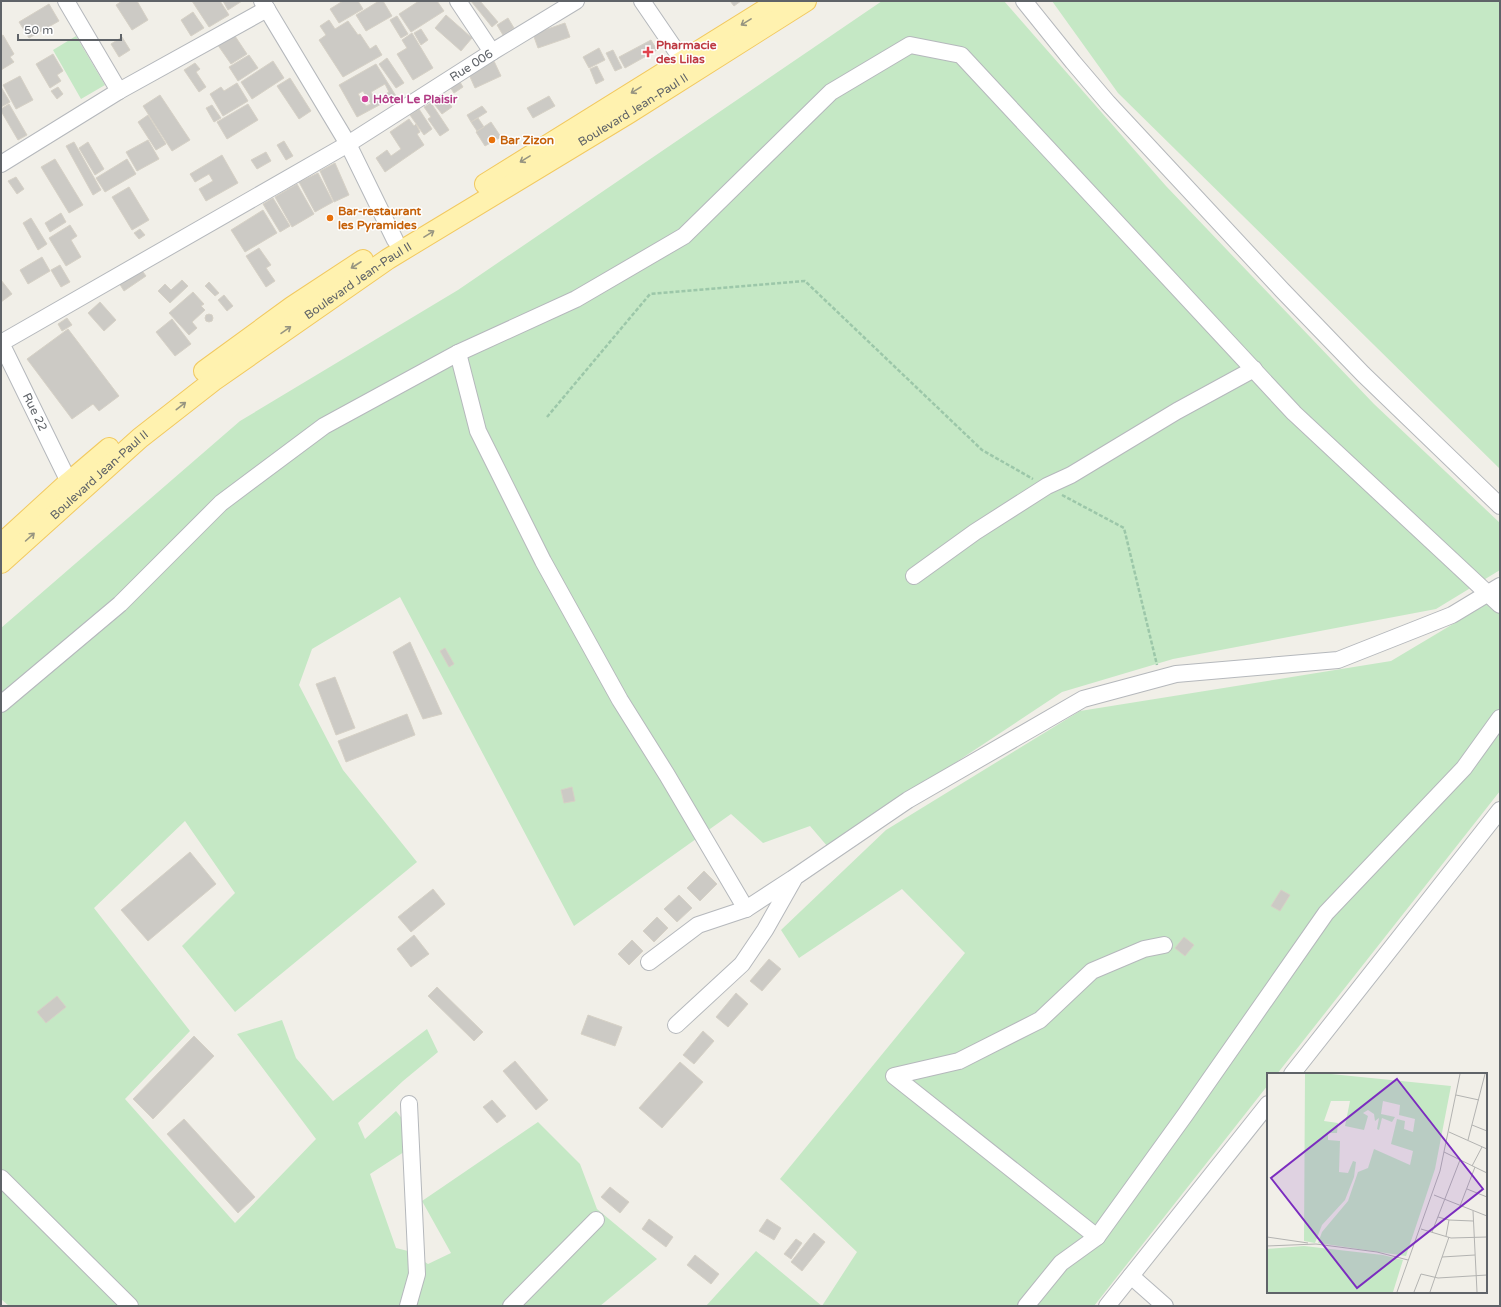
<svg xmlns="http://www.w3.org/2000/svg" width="1501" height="1307" font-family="'Varela Round',sans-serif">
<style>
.green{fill:#c5e8c5}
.building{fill:#cccac5;stroke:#d6d1c6;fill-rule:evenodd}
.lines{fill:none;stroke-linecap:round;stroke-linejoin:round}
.minor-casing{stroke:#b5b8bc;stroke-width:18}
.major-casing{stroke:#f2c960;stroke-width:22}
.path{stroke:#9cc7a9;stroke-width:2.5;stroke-dasharray:4 2;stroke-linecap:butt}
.minor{stroke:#fff;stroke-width:16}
.major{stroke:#fff2af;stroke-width:20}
.oneway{stroke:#979581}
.health-dot{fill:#e0444e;stroke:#fff;stroke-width:1.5}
.hotel-dot{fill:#d1479c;stroke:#fff;stroke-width:1.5}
.food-dot{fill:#e8710a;stroke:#fff;stroke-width:1.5}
.labels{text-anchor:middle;stroke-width:3;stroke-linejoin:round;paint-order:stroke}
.health-label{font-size:12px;font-weight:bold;fill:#be3a42;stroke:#fff;text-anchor:start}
.street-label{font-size:12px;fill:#5f6368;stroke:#fff}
.hotel-label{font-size:12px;font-weight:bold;fill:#b23c85;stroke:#fff;text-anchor:start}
.food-label{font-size:12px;font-weight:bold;fill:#c56008;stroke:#fff;text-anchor:start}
.inset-road{fill:none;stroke:#b3b3b1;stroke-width:1}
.view{fill:#7b2cbf;fill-opacity:0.15;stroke:#7b2cbf;stroke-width:2}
.inset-edge{fill:none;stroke:#5f6368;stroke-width:2}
</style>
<rect width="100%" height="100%" fill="#f1efe8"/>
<path class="green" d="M882,1H1004L1166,186L1374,404L1500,523V570L1436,609L1173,659L1062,692L828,847L810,826L763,843L731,814L574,926L400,597L312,649L299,685L343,770L417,862L235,1012L182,946L235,893L185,821L94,908L190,1031L125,1099L235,1223L316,1139L237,1034L282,1020L296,1058L333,1101L427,1029L438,1052L403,1081L358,1123L365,1139L396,1111L404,1121L407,1150L370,1174L396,1248L408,1251L428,1264L451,1253L422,1201L538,1122L580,1164L597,1209L657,1259L600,1306H9L1,1299V628L240,421L458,290Z
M1052,1H1500V469L1118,93Z
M76,36L105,85L81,99L53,50Z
M1500,596V791L1277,1074H1268V1085L1094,1306H706L756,1251L822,1306L857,1252L780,1179L965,953L902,889L799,958L781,930L886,830L1080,711L1391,661Z"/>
<path class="building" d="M122,1H137L148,20L132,30L116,5Z
M192,1H220L229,15L209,27Z
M223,1H242L228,10Z
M343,1H358L363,9L339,23L330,9Z
M379,1H383L392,16L366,31L356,15Z
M419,1H437L444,11L411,32L399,14Z
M471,1H480L498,22L492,27Z
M730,1H741L734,6Z
M49,4L59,21L29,38L19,22Z
M193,12L204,28L191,36L181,20Z
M446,15L472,38L461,51L435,28Z
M397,16L408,34L401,38L390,20Z
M508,18L514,28L503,35L497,25Z
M329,20L335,29L348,21L358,35L360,34L370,49L376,45L382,55L343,77L319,40L326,35L320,26Z
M565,23L570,37L538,48L533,34Z
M421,29L428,40L421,45L414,33Z
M231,30L247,54L231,64L215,41Z
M412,33L433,68L413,80L397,54L407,48L402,40Z
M3,35L14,54L10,57L14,62L1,70V36Z
M122,37L130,50L119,57L111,44Z
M651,40L657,50L625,68L619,57Z
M599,48L605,60L589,68L583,57Z
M613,50L622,68L615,71L606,53Z
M53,54L63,71L57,75L61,81L50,88L36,64Z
M249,55L258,68L238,81L229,67Z
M387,58L404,83L396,88L379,64Z
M493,59L501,76L475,88L467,70Z
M273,61L284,78L252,99L241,82Z
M195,63L200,69L196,72L206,87L199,92L184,70Z
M376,64L396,96L357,117L339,85ZM385,84L389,92L375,100L371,92ZM363,91L371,104L366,106L358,94Z
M597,66L604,80L596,84L590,69Z
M20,76L33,100L16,109L3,85Z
M457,77L463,87L454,93L447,83Z
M290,78L311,111L299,119L277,86Z
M237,83L248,101L223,116L210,94L221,87L224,91Z
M1,87L10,102L1,107Z
M58,87L63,94L57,99L51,91Z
M160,95L190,140L172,151L143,106Z
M549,96L555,106L533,118L527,108Z
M446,98L452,107L442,114L435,105Z
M431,103L449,130L440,136L428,119L431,117L424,107Z
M9,104L27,135L18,140L1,111V109Z
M248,104L258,120L227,139L217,122Z
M212,105L221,118L214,122L206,108Z
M482,106L487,112L471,122L467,115Z
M419,109L432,129L424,135L410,115Z
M148,115L166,144L156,150L138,122Z
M478,118L484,127L477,131L471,122Z
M409,119L414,126L416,124L420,132L417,134L424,145L385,172L376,158L387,150L391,156L401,149L390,132Z
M491,122L501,137L485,146L476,132Z
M148,140L159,159L137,171L126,152Z
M284,141L293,156L286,160L277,145Z
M74,142L101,190L93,195L66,146Z
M88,142L104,169L95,175L79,148Z
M266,152L271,161L257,169L251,160Z
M222,155L238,183L206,201L199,189L213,181L209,174L195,182L190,174Z
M55,159L83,205L69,213L41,167Z
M127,159L136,174L105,192L96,178Z
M335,163L349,195L334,202L320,171Z
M318,173L333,202L315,212L299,182Z
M16,177L24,189L17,194L8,181Z
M297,184L314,214L292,227L275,197Z
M129,187L149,220L132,230L112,197Z
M273,198L290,226L280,232L263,204Z
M263,210L277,233L245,252L231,230Z
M61,213L66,222L50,232L45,223Z
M31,218L47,244L38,250L23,223Z
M70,225L77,236L71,240L81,257L66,266L49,238Z
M140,229L145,235L139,239L134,233Z
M259,248L271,265L266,268L275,281L266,287L246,256Z
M42,257L50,271L28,284L20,270Z
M60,265L70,282L61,287L51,270Z
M140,268L146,276L124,291L119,283Z
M1,280L12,294L1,302Z
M182,280L188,286L170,303L158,291L165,284L171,290Z
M209,282L219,293L215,296L205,286Z
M193,292L204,304L201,306L205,310L192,322L197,328L189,335L169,313Z
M224,295L233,306L227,311L218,300Z
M100,302L116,320L104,331L88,313Z
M205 318a4 4 0 1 1 8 0a4 4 0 1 1-8 0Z
M67,318L72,325L62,331L58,324Z
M172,319L191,344L175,356L156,332Z
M68,329L119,396L99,411L93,404L72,419L27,359Z
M410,642L442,714L423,719L393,652Z
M445,648L454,664L449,667L440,651Z
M335,677L355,728L336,735L316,684Z
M407,714L415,735L346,762L338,741Z
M572,787L575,801L564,803L561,790Z
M190,852L216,884L148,941L121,910Z
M704,871L717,884L700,901L687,888Z
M433,889L445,904L411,932L398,917Z
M1281,890L1290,895L1280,911L1271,906Z
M679,895L692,908L677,922L664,909Z
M657,917L668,928L654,942L643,931Z
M414,935L429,954L411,967L397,949Z
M1184,937L1194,945L1185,956L1175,948Z
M632,940L643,951L629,965L618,954Z
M769,959L781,969L762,991L750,981Z
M437,987L483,1032L474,1041L428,996Z
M736,993L748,1004L728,1027L716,1017Z
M57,996L66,1007L46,1023L37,1012Z
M588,1015L622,1027L615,1046L581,1034Z
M703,1031L714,1041L694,1064L683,1055Z
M194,1036L214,1056L153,1119L133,1099Z
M515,1061L548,1100L536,1110L503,1071Z
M680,1062L703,1082L662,1128L639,1108Z
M492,1100L506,1116L497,1123L483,1107Z
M184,1119L255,1197L238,1213L167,1134Z
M610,1187L629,1202L620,1213L601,1197Z
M649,1219L673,1237L666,1247L642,1229Z
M767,1219L781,1228L774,1240L759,1231Z
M814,1233L825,1242L802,1271L791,1262Z
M796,1239L802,1243L791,1259L784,1254Z
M695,1255L719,1274L711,1284L687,1265Z"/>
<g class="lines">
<defs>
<g id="minor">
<path d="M66,1L119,91"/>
<path d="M262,1L348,144L395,240"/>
<path d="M458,1L492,52"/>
<path d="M642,1L683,61"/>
<path d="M1024,1L1073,62L1108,103L1282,290L1363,374L1500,506"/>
<path d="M1,164L119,91L267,9"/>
<path d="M458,353L478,431L543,561L620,700L667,775L746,909"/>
<path id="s1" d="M75,490L69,482L1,343L348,144L492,52L576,1"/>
<path d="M914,576L975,532L1047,486L1071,475L1177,411L1254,369"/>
<path d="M1,704L120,604L221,503L324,426L458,353L576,299L684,236L831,92L910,45L961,55L1294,413L1500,605"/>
<path d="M649,962L698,925L746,909L792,879"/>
<path d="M676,1025L742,964L765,930L795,877L908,800L1083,699L1176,674L1338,660L1452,615L1500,586"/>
<path d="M1292,1074L1500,810"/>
<path d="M1,1178L130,1306"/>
<path d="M1097,1237L894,1076L959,1061L1040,1020L1092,971L1144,949L1164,945"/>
<path d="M1131,1276L1165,1306"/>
<path d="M408,1306L417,1274L409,1104"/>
<path d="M511,1306L596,1220"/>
<path d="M1026,1306L1061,1263L1097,1237L1185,1115L1326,913L1464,768L1500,718"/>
<path d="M1107,1306L1268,1104"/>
</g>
<g id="major">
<path d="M485,184L779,1"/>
<path d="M204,371L293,306L363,260"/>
<path d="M1,544L69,482L109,448"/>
<path id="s2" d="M1,563L140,438L213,381L388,259L629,113L806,1"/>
</g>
</defs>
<use href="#minor" class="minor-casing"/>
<use href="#major" class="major-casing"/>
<path class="path" d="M547,417L650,294L805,281L982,450L1033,479
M1062,495L1124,528L1157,665"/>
<use href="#minor" class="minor"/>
<use href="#major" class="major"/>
</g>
<defs><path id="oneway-shaft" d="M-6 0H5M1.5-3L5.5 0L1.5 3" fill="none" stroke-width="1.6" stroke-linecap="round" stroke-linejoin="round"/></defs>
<g class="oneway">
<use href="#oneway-shaft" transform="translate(746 22) rotate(148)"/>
<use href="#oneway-shaft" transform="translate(636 90) rotate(148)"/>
<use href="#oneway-shaft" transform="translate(525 159) rotate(148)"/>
<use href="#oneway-shaft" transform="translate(429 234) rotate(-32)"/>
<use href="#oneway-shaft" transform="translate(356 265) rotate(147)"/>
<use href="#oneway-shaft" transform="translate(286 330) rotate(-35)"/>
<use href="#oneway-shaft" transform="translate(181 406) rotate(-38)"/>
<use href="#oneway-shaft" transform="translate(30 537) rotate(-42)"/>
</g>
<path class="health-dot" d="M646 46h4v4h4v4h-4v4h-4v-4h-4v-4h4z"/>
<circle class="hotel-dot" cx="365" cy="99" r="4"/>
<g class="food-dot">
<circle cx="492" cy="140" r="4"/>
<circle cx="330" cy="218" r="4"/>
</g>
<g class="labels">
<g class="health-label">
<text x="656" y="49">Pharmacie<tspan x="656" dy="14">des Lilas</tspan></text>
</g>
<g class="street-label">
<text dy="4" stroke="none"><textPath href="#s1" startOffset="711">Rue 006</textPath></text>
<text dy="4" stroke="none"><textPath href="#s2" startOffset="780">Boulevard Jean-Paul II</textPath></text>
<text dy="4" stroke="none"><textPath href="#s2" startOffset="456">Boulevard Jean-Paul II</textPath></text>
<text transform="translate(35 412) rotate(64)" y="4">Rue 22</text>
<text dy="4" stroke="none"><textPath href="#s2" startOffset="132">Boulevard Jean-Paul II</textPath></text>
</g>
<g class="hotel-label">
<text x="373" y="103">Hôtel Le Plaisir</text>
</g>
<g class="food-label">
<text x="500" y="144">Bar Zizon</text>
<text x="338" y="215">Bar-restaurant<tspan x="338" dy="14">les Pyramides</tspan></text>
</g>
</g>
<g transform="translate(1267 1073)">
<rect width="220" height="220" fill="#f1efe8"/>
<path d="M38,1H64L184,13L168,96L139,183L51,170L55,159L81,128L91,99L101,95L107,76L143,92L146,78L124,71L130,46L138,48L137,56L146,59L148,46L132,42L133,32L116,28L114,41L128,44L125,49L115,45L112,57L110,56L112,45L108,48L107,41L101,37L96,40L101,43L97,57L78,53L83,28H64L57,48L71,50L70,60H61V67L73,68L72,99L81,100L86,88L89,89L87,104L78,127L55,152L48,170L37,168ZM37,173L116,182L136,187L126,219H0V176Z" fill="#c5e8c5"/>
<path class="inset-road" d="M189,22L212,27M205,52L220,58M182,59L220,76M201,67L218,1M177,79L220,100M205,93L215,74M200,116L220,124M167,122L220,143M193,133L208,94M206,138L210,219M171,144L182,147L206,148M154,156L184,165L220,164M165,159L193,87M179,163L182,147M0,164L41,170M0,173L49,171L110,179L141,187M175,184L208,182M130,219L173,98L193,1M147,219L154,201L171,205L220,202M163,219L182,164"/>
<path class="view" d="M130,6L216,116L90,215L4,105Z"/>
<rect width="220" height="220" class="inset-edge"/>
</g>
<rect width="1501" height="1307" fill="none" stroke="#5f6368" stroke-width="4"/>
<path d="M18 34v6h103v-6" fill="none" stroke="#5f6368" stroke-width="2"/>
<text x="24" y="34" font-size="12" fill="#5f6368" stroke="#ffffff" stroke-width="3" paint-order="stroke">50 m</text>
</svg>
